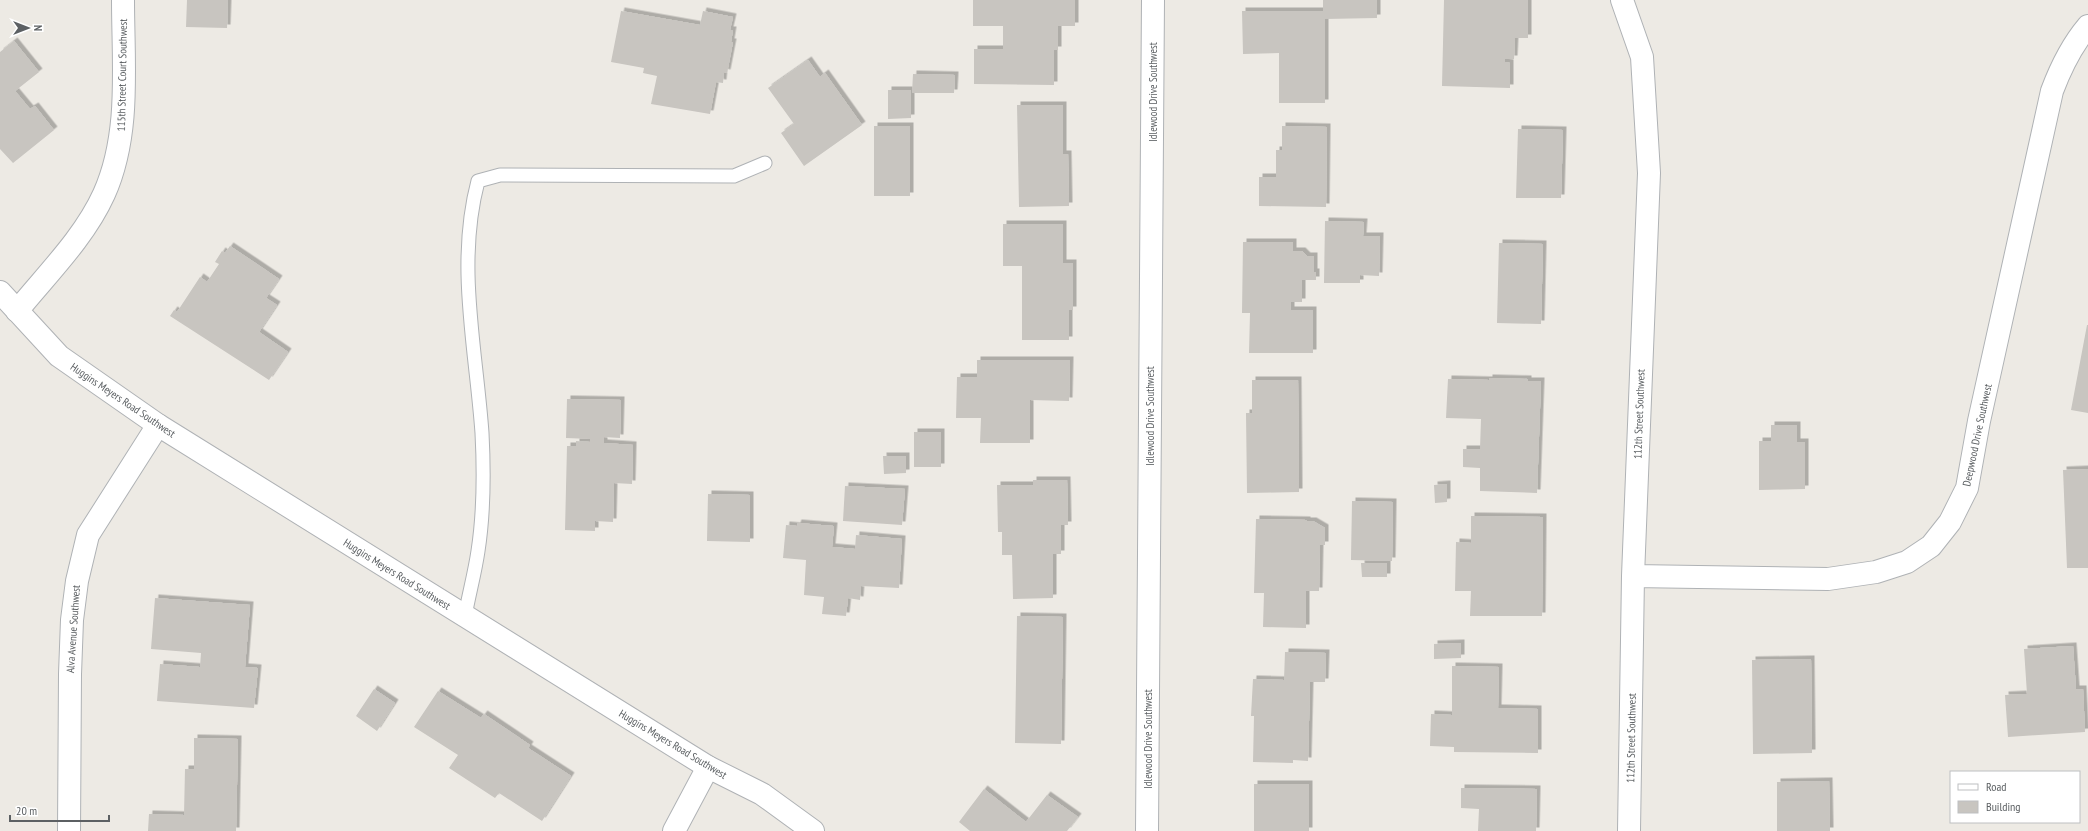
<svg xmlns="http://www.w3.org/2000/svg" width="2088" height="831" font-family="'PT Sans Narrow',sans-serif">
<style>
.building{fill:#c8c5c0;filter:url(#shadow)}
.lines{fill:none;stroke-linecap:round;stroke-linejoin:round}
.service-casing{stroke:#afb2b5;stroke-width:15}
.minor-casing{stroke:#afb2b5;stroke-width:24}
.tertiary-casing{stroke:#afb2b5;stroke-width:24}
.service{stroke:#fff;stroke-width:13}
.minor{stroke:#fff;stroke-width:22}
.tertiary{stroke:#fff;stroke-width:22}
.labels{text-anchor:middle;stroke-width:3.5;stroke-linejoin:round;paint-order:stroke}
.street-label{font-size:11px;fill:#5c6063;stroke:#fff}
</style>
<defs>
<filter id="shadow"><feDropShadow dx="3.5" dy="-3.5" stdDeviation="0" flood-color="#0004"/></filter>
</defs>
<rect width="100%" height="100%" fill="#edeae4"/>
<path class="building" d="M187,0H228L227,28L186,27Z
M973,0H1075V26H1058V50H1054V85L974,84V49H1003V26H973Z
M1323,0H1377V18L1325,19V103H1279V53L1243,54L1242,11H1323Z
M1444,0H1528V38H1515L1514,59H1505V62L1510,63V88L1442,86Z
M621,11L700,25L703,11L733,17L730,30H733L731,42H733L727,73L724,72L723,83L716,82L710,114L651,104L657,76L643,73L644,68L611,62Z
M14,41L39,72L15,91L30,109L35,106L54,130L13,163L0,149V52Z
M808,60L820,77L825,73L862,125L804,166L781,133L794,124L768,88Z
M913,74L955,75L954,93H912Z
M888,90H911V118L888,119Z
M1017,105H1063V154H1068L1069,206L1019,207Z
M874,126H910V196H874Z
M1282,126L1327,127L1326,207L1259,206V177H1276V150H1282Z
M1518,129L1563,130L1561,198H1516Z
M1325,221L1364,222L1363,236H1380L1379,276L1360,275V283H1324Z
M1003,224H1063V263H1073V310H1069V340H1022V266H1003Z
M1243,242H1293V251H1302L1307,256H1314V272H1316V280H1302V302H1291V310H1313V353H1249L1250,313H1242Z
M1499,243L1543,244L1541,324L1497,323Z
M230,246L279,279L266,298L277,305L259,332L288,352L269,380L170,316L174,310L177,312L200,277L207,282L219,264L215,262L222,251L225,253Z
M2087,325H2088V413L2071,410Z
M977,360H1070L1069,401L1030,400V443H980L981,418H956L957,377H977Z
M1489,378L1528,379V381H1541L1537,493L1480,491V468L1463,467V449H1480L1481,419L1446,418L1448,379L1489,380Z
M1252,380H1298L1299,492L1247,493L1246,413H1252Z
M567,399L621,400L620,438L604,437V443L633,445L632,484L614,483L613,522L595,521V531L565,530L567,446H576V441L590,442V439L566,438Z
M1771,425H1797V442H1805V489L1759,490V441H1771Z
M914,432H941V467H914Z
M883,456H906V473L884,474Z
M2088,469V568H2067L2063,470Z
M1033,480H1067L1068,525H1061V554H1053V598L1013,599L1012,555H1002V532H998L997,485H1033Z
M1447,484V502L1435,503L1434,485Z
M845,486L905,489L902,525L843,521Z
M708,494L750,495V542L707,541Z
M1352,501L1393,502L1392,561L1351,560Z
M1471,516L1543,517L1542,616H1470L1471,591H1455L1456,542L1471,543Z
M1256,519L1307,520V521H1313L1325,528V545H1320L1319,591H1306V628L1263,627L1264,593H1254Z
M798,523L834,526L832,547L855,549L856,535L902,539L899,588L861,586L860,600L848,598L846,616L822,614L824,597L804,595L806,560L783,558L786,525L797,526Z
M1361,563H1387V577H1362Z
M155,598L250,605L245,667L258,668L254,708L157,701L160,664L200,667L201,653L151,649Z
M1017,616L1063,617L1061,744L1015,743Z
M1461,643V658L1434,659V644Z
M2073,646L2076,689H2083L2085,732L2008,737L2005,695L2027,694L2024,649Z
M1285,652L1326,653L1325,682H1310L1308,761L1293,760V763L1253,762L1254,716H1251L1253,679L1284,680Z
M1811,659L1812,753L1753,754L1752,660Z
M1452,666L1499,667L1498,708L1538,709V753L1454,752V747L1430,746L1431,714L1452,715Z
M374,689L395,703L377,731L356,716Z
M438,691L481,718L484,714L530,745L528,748L571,776L542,821L499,793L495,798L449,768L458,755L414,727Z
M194,738L238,739L236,831H148L149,814L184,815L185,769H194Z
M1829,781L1830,831H1777V782Z
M1254,784H1309V831H1254Z
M1461,788L1537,789L1536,831H1478L1479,809L1461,808Z
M984,789L1026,822L1047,795L1078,817L1067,831H970L959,822Z"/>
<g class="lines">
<defs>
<path id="service" d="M465,616C469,594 475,572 478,551C484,512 484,471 482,433C476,348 456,264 478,181L500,175L734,176L765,163"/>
<path id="minor" d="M1622,0L1642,57L1649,173L1633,576L1629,831
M17,311C47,274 84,238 104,194C131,134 123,64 123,0
M1633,576L1828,579L1876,572L1907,562L1931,546L1950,522L1967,488L1979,421L2052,91C2061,67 2071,46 2088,26
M69,831L70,674L72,620L77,581L88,535L158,425
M674,831L708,767
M1147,831L1153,0"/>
<path id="tertiary" d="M0,292L59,356L158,425L708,767L762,794L813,831"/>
</defs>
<use href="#service" class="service-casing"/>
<use href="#minor" class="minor-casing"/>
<use href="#tertiary" class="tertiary-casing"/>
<use href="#service" class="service"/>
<use href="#minor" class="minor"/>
<use href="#tertiary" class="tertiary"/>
</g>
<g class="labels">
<g class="street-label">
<text transform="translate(122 75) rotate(-89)" y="4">115th Street Court Southwest</text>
<text transform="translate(1153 92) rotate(-90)" y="4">Idlewood Drive Southwest</text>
<text transform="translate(123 400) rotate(34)" y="4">Huggins Meyers Road Southwest</text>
<text transform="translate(1639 414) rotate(-88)" y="4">112th Street Southwest</text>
<text transform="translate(1150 416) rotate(-90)" y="4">Idlewood Drive Southwest</text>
<text transform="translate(1977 435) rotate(-78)" y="4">Deepwood Drive Southwest</text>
<text transform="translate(397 574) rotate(32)" y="4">Huggins Meyers Road Southwest</text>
<text transform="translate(73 629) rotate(-86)" y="4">Alva Avenue Southwest</text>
<text transform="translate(1631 738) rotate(-89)" y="4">112th Street Southwest</text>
<text transform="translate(1148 739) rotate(-90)" y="4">Idlewood Drive Southwest</text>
<text transform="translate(673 744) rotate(31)" y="4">Huggins Meyers Road Southwest</text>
</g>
</g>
<rect x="1950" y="771" width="130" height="52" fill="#ffffff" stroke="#bebfc1"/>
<rect x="1958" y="784" width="20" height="6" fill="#ffffff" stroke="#bebfc1"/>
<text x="1986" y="791" font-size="12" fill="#5c6063">Road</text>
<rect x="1958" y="801" width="20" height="12" fill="#c8c5c0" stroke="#bebfc1"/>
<text x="1986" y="811" font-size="12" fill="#5c6063">Building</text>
<g transform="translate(28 28) rotate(90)" stroke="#ffffff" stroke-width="3" paint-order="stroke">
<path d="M0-3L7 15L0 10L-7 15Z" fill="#5c6063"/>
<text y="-6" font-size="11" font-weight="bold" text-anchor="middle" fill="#5c6063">N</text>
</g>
<path d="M10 815v6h99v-6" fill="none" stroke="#5c6063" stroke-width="2"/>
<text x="16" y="815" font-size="12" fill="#5c6063" stroke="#ffffff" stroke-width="3" paint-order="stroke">20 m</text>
</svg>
